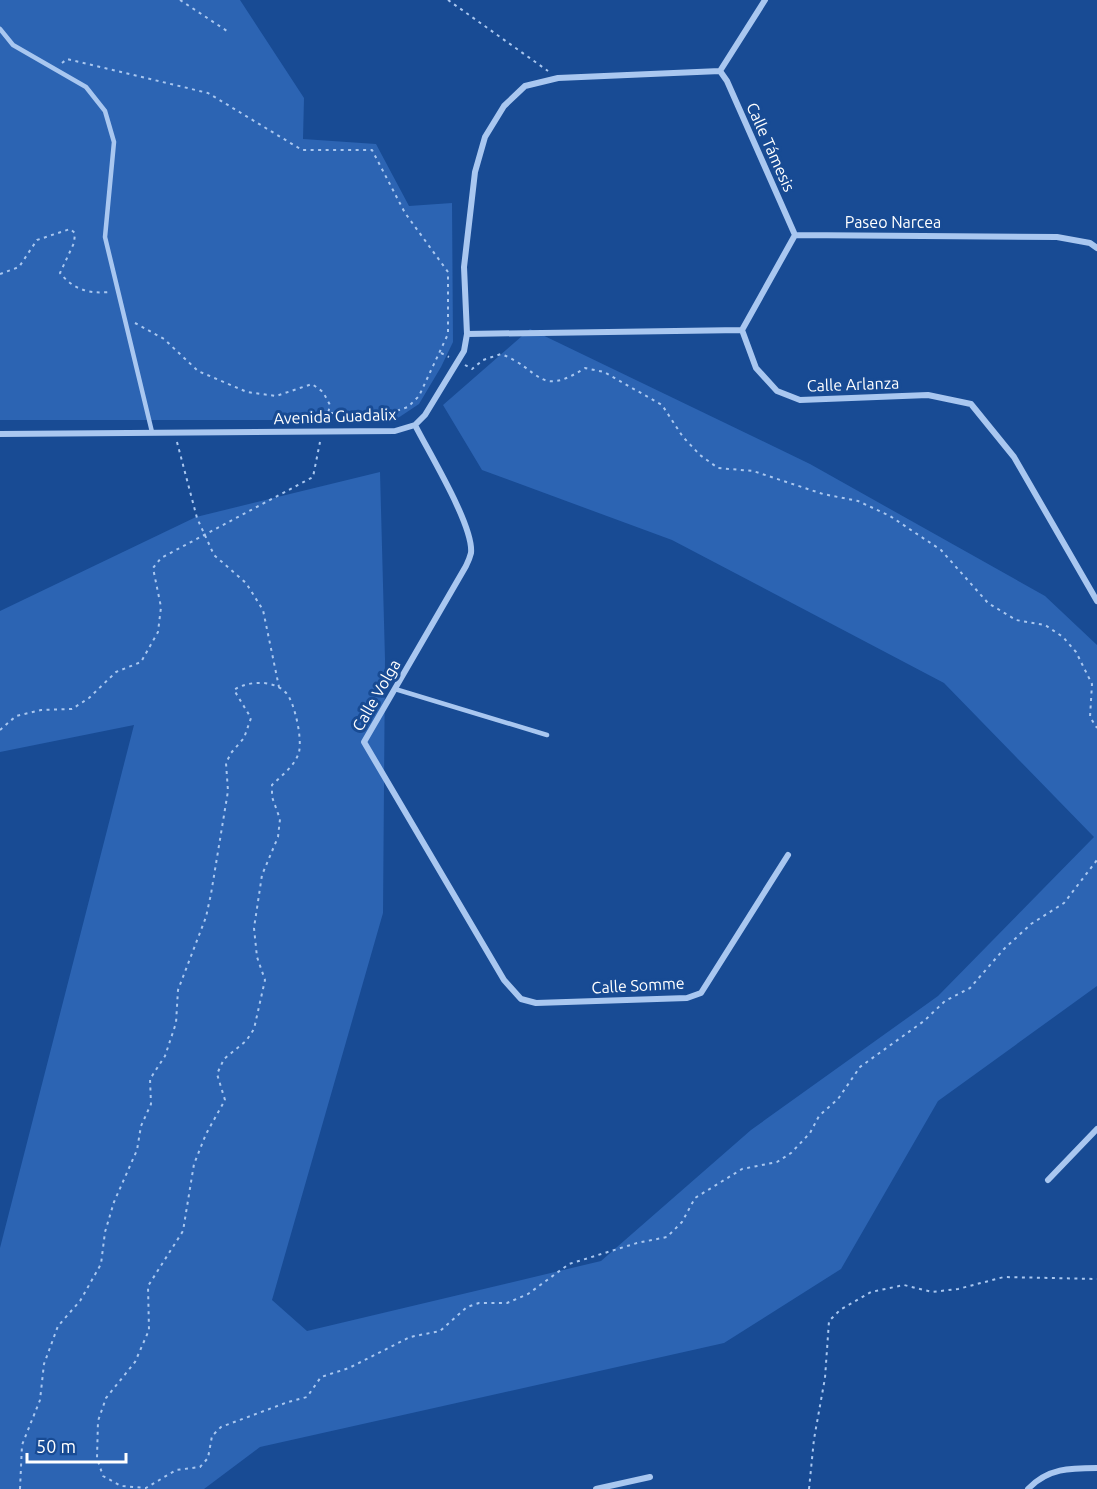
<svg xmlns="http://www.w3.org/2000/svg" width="1097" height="1489" font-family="Ubuntu,sans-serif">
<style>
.green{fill:#2c64b3}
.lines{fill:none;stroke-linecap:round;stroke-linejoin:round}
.path{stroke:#a9c7f0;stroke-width:2;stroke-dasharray:3 4.5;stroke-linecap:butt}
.lane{stroke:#a9c7f0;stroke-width:4.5}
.street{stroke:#a9c7f0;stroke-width:6}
.labels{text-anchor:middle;stroke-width:6;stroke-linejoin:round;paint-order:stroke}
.street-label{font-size:16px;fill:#fff;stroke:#184b94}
</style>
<rect width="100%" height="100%" fill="#184b94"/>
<path class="green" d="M0,0H240L304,98L303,139L376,144L409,206L452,203L453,342L441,367L419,404L395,420H0Z
M530,329L810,464L1045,596L1097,645V986L938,1101L841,1269L724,1343L260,1447L204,1489H0V1248L134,725L0,752V611L196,517L380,472L385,659L383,913L272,1300L307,1331L601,1261L751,1130L938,996L1094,837L944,683L672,540L482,470L443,405Z"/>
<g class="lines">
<path class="path" d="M180,0L227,31
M448,0L548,71
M62,63L67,59L208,93L302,150H372L405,213L448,272V334L419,396L408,407L390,413H329
M0,274L19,267L37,240L70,229L75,233L74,243L60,273C73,289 88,294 109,292
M135,323L164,339L198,371L247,392L276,396L312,384L323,392L330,405L326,422
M441,353L449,357
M465,365L472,369L483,360L501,354C542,370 538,398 585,368L604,372L662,405L683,437L700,455L718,468L753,471L823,494L858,501L890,516L941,550L988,603L1016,620L1045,625L1063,637L1076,652L1092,684L1090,717L1097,728
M177,442L197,518L214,555L246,583L263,610L279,687
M0,730L16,716L41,710L72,709L89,698L116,672L141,662L158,632L161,607L153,568L161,558L313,477L320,442
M20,1489L22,1445L40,1400L44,1364L58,1326L80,1301L101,1264L105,1232L114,1202L137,1150L141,1126L151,1104L150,1079L165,1056L176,1023L178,990L206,917L211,894L228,791L226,763L231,753L244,738L251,718L234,690C248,680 279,679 289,697C296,710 302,739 299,752C295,766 282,775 272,785V797L280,819L278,837L262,875L254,928L257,957L265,980L254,1029L246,1041L224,1059L217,1074L225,1100L206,1134L194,1164L183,1231L148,1286L149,1330L135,1362L106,1398L98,1421L97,1458L103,1476L121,1486L146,1488L176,1470L200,1467L208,1458L212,1436L221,1427L288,1402L307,1397L321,1377L349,1368L410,1337L440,1331L467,1307L479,1303H507L528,1294L569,1264L637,1243L667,1237L682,1222L695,1198L742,1169L777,1162L791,1153L810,1133L819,1116L838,1099L860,1067L924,1021L945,1001L970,988L1004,949L1031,924L1064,903L1097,860
M809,1489L814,1439L825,1378L829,1321L840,1310L871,1292L904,1285L932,1292L958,1289L1004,1277L1097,1279"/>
<path class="lane" d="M0,29L13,45L86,87L105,111L114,142L105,237L152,432
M395,689L547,735"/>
<path class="street" d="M720,71L727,81L795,235
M720,71L765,0
M795,235L1057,237L1090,243L1097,248
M742,330L756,368L777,391L800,400L928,395L971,404L1014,457L1097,601
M742,330L795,235
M467,334L742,330
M415,425C428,451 474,526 471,553C470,557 468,562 466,566L364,742L504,980L521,999L536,1003L687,998L701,993L788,855
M0,434L395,431L415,425L425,415L464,351L467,334L464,267L475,172L485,137L504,106L525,86L558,78L720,71
M1048,1180L1097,1129
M596,1489L650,1477
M1028,1489C1048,1468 1070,1468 1097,1468"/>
</g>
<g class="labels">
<g class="street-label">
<text transform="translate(771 147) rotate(66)" y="6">Calle Támesis</text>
<text x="893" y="228">Paseo Narcea</text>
<text transform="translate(853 384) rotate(-2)" y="6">Calle Arlanza</text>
<text transform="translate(335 416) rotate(-2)" y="6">Avenida Guadalix</text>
<text transform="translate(376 695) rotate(-60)" y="6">Calle Volga</text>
<text transform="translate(638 985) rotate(-3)" y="6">Calle Somme</text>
</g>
</g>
<path d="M27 1453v9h99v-9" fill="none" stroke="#ffffff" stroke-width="3"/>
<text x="36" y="1453" font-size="18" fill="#ffffff" stroke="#184b94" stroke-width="4.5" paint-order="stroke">50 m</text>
</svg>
